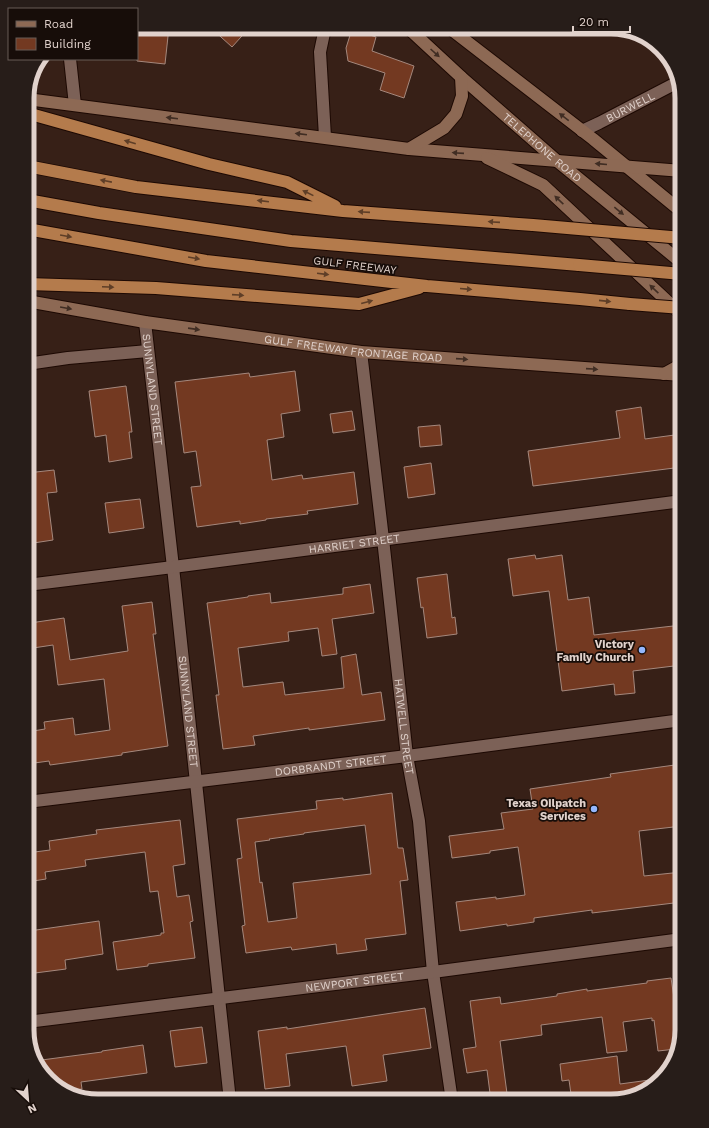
<svg xmlns="http://www.w3.org/2000/svg" width="709" height="1128" font-family="'Work Sans',sans-serif">
<style>
.building{fill:#733921;stroke:#a5887d;fill-rule:evenodd}
.lines{fill:none;stroke-linecap:round;stroke-linejoin:round}
.minor-casing{stroke:#1d0903;stroke-width:14}
.secondary-casing{stroke:#1d0903;stroke-width:14}
.motorway-casing{stroke:#1d0903;stroke-width:14}
.minor{stroke:#7c6157;stroke-width:12}
.secondary{stroke:#8d6954;stroke-width:12}
.motorway{stroke:#b47b4c;stroke-width:12}
.motorway-bridge-casing{stroke:#1d0903;stroke-width:14;stroke-linecap:butt}
.motorway-bridge{stroke:#b47b4c;stroke-width:12}
.oneway{fill:#402d23}
.oneway2{fill:#5e3e27}
.poi-dot{fill:#94b7fd;stroke:#170d09;stroke-width:1.5}
.labels{text-anchor:middle;stroke-width:3.5;stroke-linejoin:round;paint-order:stroke}
.street-label{font-size:11px;fill:#e1d2cc;stroke:#170d09}
.poi-label{font-size:11px;font-weight:bold;fill:#e1d2cc;stroke:#170d09;text-anchor:end}
.rim{fill:none;stroke:#e1d2cc;stroke-width:5}
</style>
<rect width="100%" height="100%" fill="#372017"/>
<path class="building" d="M137,27H169L165,64L137,61Z
M210,27H250L232,47Z
M352,29L376,37L372,51L414,66L404,98L380,90L385,73L348,61L346,48Z
M295,371L300,411L281,414L284,437L267,440L272,480L302,475L303,479L354,472L358,504L307,511L308,514L266,519V520L240,524V521L197,527L191,487L201,486L196,451L184,453L175,382L249,373L250,377Z
M126,386L132,432H129L132,458L109,462L106,435L95,437L89,391Z
M641,407L645,439L682,434V467L533,486L528,451L620,438L616,411Z
M352,411L355,430L333,433L330,414Z
M440,425L442,445L420,447L418,427Z
M431,463L435,494L408,498L404,467Z
M54,470L57,492L47,493L53,540L27,544V473Z
M140,499L144,528L109,533L105,503Z
M535,555L536,559L562,555L568,600L589,597L594,635L682,625V665L633,671L635,693L615,695L614,684L562,691L549,591L513,596L508,559Z
M447,574L452,618L455,617L457,634L427,638L423,607L421,608L417,578Z
M370,584L374,613L332,619L337,654L322,656L318,628L288,632L289,641L238,648L243,687L283,682L285,695L344,688L341,657L356,654L362,695L381,692L385,720L309,730V728L253,736L255,745L223,749L216,695H219L207,603L248,597V596L270,593L271,603L343,594V588Z
M152,602L156,634H153L168,746L122,753V755L50,765L49,761L27,764V732L45,729L44,722L73,718L75,735L110,730L104,679L58,685L53,645L33,648L30,623L64,618L70,660L128,651L122,606Z
M682,764V826L639,831L644,876L682,872V902L592,913V910L534,918V922L507,926V924L460,931L456,902L496,897V899L525,895L518,847L490,851V853L452,858L449,836L504,829L501,813L533,809L530,789L611,777L610,774Z
M392,793L398,848H403L408,880L400,881L406,934L365,939L367,950L337,954L336,944L292,950L291,947L246,953L242,926L245,925L237,859L242,858L237,819L317,809L316,801L343,798V800ZM365,825L371,874L293,883L297,918L268,922L262,882L260,883L255,842L270,840L269,839L304,834V833Z
M180,820L185,864L173,866L177,897L189,895L193,921L190,922L195,958L148,964V966L117,970L113,942L161,935V933H164L158,891L150,892L145,852L85,860L86,866L45,872L46,879L27,882V853L50,850L49,841L97,834L96,830Z
M99,921L103,954L65,960L66,969L35,973L29,931Z
M671,978L680,1038L676,1049L658,1051L654,1020L652,1021V1018L623,1022L627,1051L607,1053L602,1017L541,1025L542,1035L500,1041L508,1101H491L487,1070L467,1073L463,1049L476,1047L470,1001L500,997L501,1004L557,996V994L587,989V991L647,983V981Z
M425,1008L431,1048L383,1055L387,1081L352,1086L346,1046L286,1054L290,1086L265,1089L258,1031L287,1027V1029Z
M202,1027L207,1063L175,1067L170,1031Z
M143,1045L147,1073L81,1082L82,1089L65,1091L59,1089L34,1061L102,1052V1051Z
M617,1056L620,1084L657,1079V1081L643,1094L611,1101H572L569,1080L562,1081L560,1064Z"/>
<g class="lines">
<defs>
<g id="minor">
<path d="M70,59L75,105"/>
<path id="s1" d="M582,131L599,123L678,82"/>
<path d="M325,137L320,52L324,33L329,27"/>
<path id="s2" d="M145,322L173,567L230,1101"/>
<path id="s3" d="M361,352L383,539L407,756L419,821L433,972L452,1101"/>
<path d="M27,364L68,358L148,351"/>
<path id="s4" d="M27,585L173,567L682,501"/>
<path id="s5" d="M27,802L407,756L682,720"/>
<path id="s6" d="M27,1022L433,972L682,939"/>
</g>
<g id="secondary">
<path id="s7" d="M407,27L461,77L556,160L682,263"/>
<path d="M448,27L593,139L682,212"/>
<path d="M27,99L409,149L682,171"/>
<path d="M409,149L444,128L456,114L462,96L461,77"/>
<path d="M487,158L543,185L682,315"/>
<path id="s8" d="M27,301L145,322L361,352L682,375"/>
<path d="M664,374L682,364"/>
</g>
<path id="motorway" d="M27,113L209,164L287,182L335,206
M27,166L136,187L343,211L533,225
M27,200L99,213L291,241L579,265
M27,229L206,261L427,286L580,299L630,304
M27,284L156,288L359,304L419,288"/>
</defs>
<use href="#minor" class="minor-casing"/>
<use href="#secondary" class="secondary-casing"/>
<use href="#motorway" class="motorway-casing"/>
<use href="#minor" class="minor"/>
<use href="#secondary" class="secondary"/>
<use href="#motorway" class="motorway"/>
<defs>
<path id="motorway-bridge" d="M533,225L682,238
M579,265L682,274
M630,304L682,308"/>
</defs>
<use href="#motorway-bridge" class="motorway-bridge-casing"/>
<use href="#motorway-bridge" class="motorway-bridge"/>
</g>
<defs><path id="oneway-solid" d="M-6-.8H1V-3.2L6.5 0L1 3.2V.8H-6Z"/></defs>
<g class="oneway">
<use href="#oneway-solid" transform="translate(435 53) rotate(42)"/>
<use href="#oneway-solid" transform="translate(564 117) rotate(-142)"/>
<use href="#oneway-solid" transform="translate(172 118) rotate(-173)"/>
<use href="#oneway-solid" transform="translate(301 134) rotate(-173)"/>
<use href="#oneway-solid" transform="translate(458 153) rotate(-176)"/>
<use href="#oneway-solid" transform="translate(601 164) rotate(-175)"/>
<use href="#oneway-solid" transform="translate(559 200) rotate(-137)"/>
<use href="#oneway-solid" transform="translate(619 211) rotate(39)"/>
<use href="#oneway-solid" transform="translate(654 289) rotate(-137)"/>
<use href="#oneway-solid" transform="translate(66 308) rotate(10)"/>
<use href="#oneway-solid" transform="translate(194 329) rotate(8)"/>
<use href="#oneway-solid" transform="translate(462 359) rotate(4)"/>
<use href="#oneway-solid" transform="translate(592 369) rotate(4)"/>
</g>
<g class="oneway2">
<use href="#oneway-solid" transform="translate(130 142) rotate(-164)"/>
<use href="#oneway-solid" transform="translate(106 181) rotate(-169)"/>
<use href="#oneway-solid" transform="translate(308 193) rotate(-154)"/>
<use href="#oneway-solid" transform="translate(263 201) rotate(-173)"/>
<use href="#oneway-solid" transform="translate(364 212) rotate(-176)"/>
<use href="#oneway-solid" transform="translate(494 222) rotate(-176)"/>
<use href="#oneway-solid" transform="translate(66 236) rotate(10)"/>
<use href="#oneway-solid" transform="translate(194 258) rotate(10)"/>
<use href="#oneway-solid" transform="translate(323 274) rotate(7)"/>
<use href="#oneway-solid" transform="translate(108 287) rotate(2)"/>
<use href="#oneway-solid" transform="translate(466 289) rotate(5)"/>
<use href="#oneway-solid" transform="translate(238 295) rotate(4)"/>
<use href="#oneway-solid" transform="translate(605 301) rotate(6)"/>
<use href="#oneway-solid" transform="translate(367 302) rotate(-15)"/>
</g>
<g class="poi-dot">
<circle cx="642" cy="650" r="4"/>
<circle cx="594" cy="809" r="4"/>
</g>
<g class="labels">
<g class="street-label">
<text dy="4" stroke="none"><textPath href="#s1" startOffset="54">BURWELL</textPath></text>
<text dy="4" stroke="none"><textPath href="#s7" startOffset="181">TELEPHONE ROAD</textPath></text>
<text transform="translate(355 265) rotate(7)" y="4">GULF FREEWAY</text>
<text dy="4" stroke="none"><textPath href="#s8" startOffset="330">GULF FREEWAY FRONTAGE ROAD</textPath></text>
<text dy="4" stroke="none"><textPath href="#s2" startOffset="68">SUNNYLAND STREET</textPath></text>
<text dy="4" stroke="none"><textPath href="#s4" startOffset="330">HARRIET STREET</textPath></text>
<text dy="4" stroke="none"><textPath href="#s2" startOffset="392">SUNNYLAND STREET</textPath></text>
<text dy="4" stroke="none"><textPath href="#s3" startOffset="377">HATWELL STREET</textPath></text>
<text dy="4" stroke="none"><textPath href="#s5" startOffset="306">DORBRANDT STREET</textPath></text>
<text dy="4" stroke="none"><textPath href="#s6" startOffset="330">NEWPORT STREET</textPath></text>
</g>
<g class="poi-label">
<text x="634" y="648">Victory<tspan x="634" dy="13">Family Church</tspan></text>
<text x="586" y="807">Texas Oilpatch<tspan x="586" dy="13">Services</tspan></text>
</g>
</g>
<path d="M0 0H709V1128H0ZM98 34H611A64 64 0 0 1 675 98V1030A64 64 0 0 1 611 1094H98A64 64 0 0 1 34 1030V98A64 64 0 0 1 98 34Z" fill="#271d19" fill-rule="evenodd"/>
<path class="rim" d="M98 34H611A64 64 0 0 1 675 98V1030A64 64 0 0 1 611 1094H98A64 64 0 0 1 34 1030V98A64 64 0 0 1 98 34Z"/>
<rect x="8" y="8" width="130" height="52" fill="#170d09" stroke="#685c57"/>
<rect x="16" y="21" width="20" height="6" fill="#8d6954" stroke="#685c57"/>
<text x="44" y="28" font-size="12" fill="#e1d2cc">Road</text>
<rect x="16" y="38" width="20" height="12" fill="#733921" stroke="#685c57"/>
<text x="44" y="48" font-size="12" fill="#e1d2cc">Building</text>
<g transform="translate(28 1100) rotate(154)" stroke="#170d09" stroke-width="3" paint-order="stroke">
<path d="M0-3L7 15L0 10L-7 15Z" fill="#e1d2cc"/>
<text y="-6" font-size="11" font-weight="bold" text-anchor="middle" fill="#e1d2cc">N</text>
</g>
<path d="M573 26v6h57v-6" fill="none" stroke="#e1d2cc" stroke-width="2"/>
<text x="579" y="26" font-size="12" fill="#e1d2cc" stroke="#170d09" stroke-width="3" paint-order="stroke">20 m</text>
</svg>
